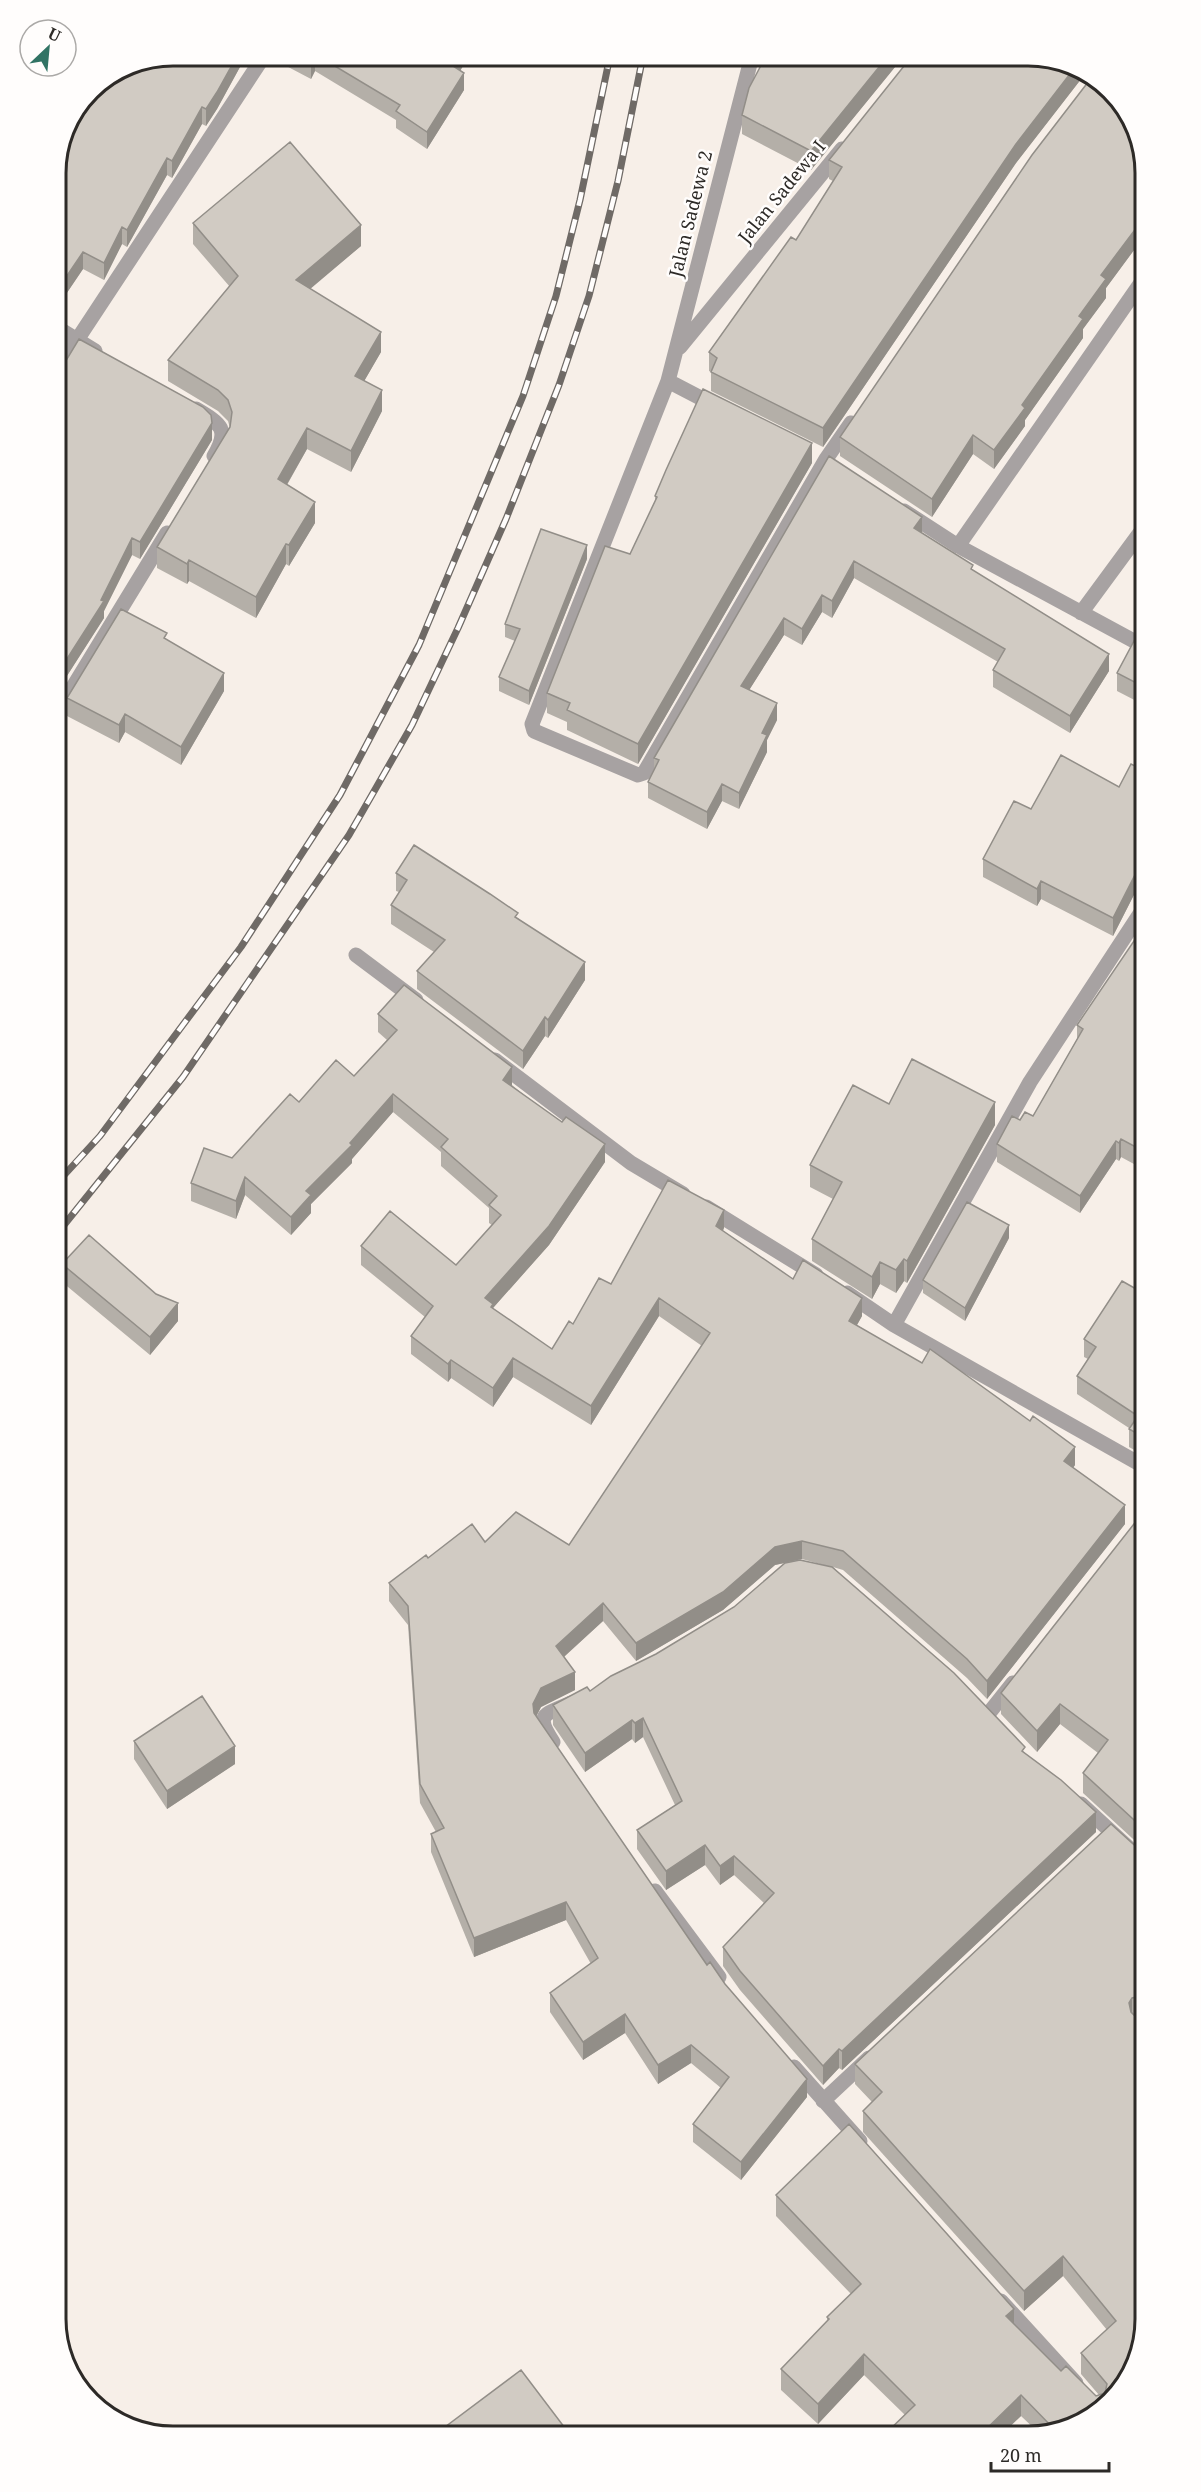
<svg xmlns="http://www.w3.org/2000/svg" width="1201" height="2492" font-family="'Noto Serif',serif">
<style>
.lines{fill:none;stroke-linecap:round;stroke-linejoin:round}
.street{stroke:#a7a2a2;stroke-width:15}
.rail-casing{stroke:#6f6a66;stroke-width:7}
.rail{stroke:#fffdfc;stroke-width:4.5;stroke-dasharray:14;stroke-linecap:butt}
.wall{fill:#b4afa8;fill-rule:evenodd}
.shaded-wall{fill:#928e88}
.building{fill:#d1cbc3;stroke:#928e88;stroke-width:1.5}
.labels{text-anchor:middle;stroke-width:5;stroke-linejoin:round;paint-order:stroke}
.street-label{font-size:18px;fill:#2d2a27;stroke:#fffdfc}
.rim{fill:none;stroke:#2d2a27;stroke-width:3}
</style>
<rect width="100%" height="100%" fill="#f7efe8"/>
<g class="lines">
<path class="street" d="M752,56L668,381L532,724L534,731L638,775L644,773L826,459L851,423
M56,327L95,351
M680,347L842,149
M56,376L77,340L264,56
M668,381L716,406
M196,409C221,424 230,429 214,456
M904,511L958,546L1145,647
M958,546L1145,277
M1081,613L1145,526
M56,715L167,533
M356,955L416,1000
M495,1060L631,1163L683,1194
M706,1207L816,1275
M847,1293L894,1325L1145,1467
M894,1325L1030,1082L1145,906
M989,1713L1013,1683
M553,1742C534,1713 545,1715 571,1703
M1081,1804L1145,1863
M655,1891L719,1977
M794,2067L860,2141
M823,2101L869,2058
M1001,2301L1076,2383"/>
<defs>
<path id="rail" d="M56,1184L100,1136L241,947L340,795L419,645L523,396L556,296L580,200L610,56
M56,1235L183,1077L349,835L412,725L458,628L506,519L559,385L589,296L618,181L643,56"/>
</defs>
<use href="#rail" class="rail-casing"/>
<use href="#rail" class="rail"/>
</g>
<path class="wall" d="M173,56H246L217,109L206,126L202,124L172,178L167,175L127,247L122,244L104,280L83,269L56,309V166Z
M273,56H469L460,70L464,90L427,149L396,128V120L315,71L311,79L273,59Z
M904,56L811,170L742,134V115Z
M1036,56L1085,74L1016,163L823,447L711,391V372L709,371V352L796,240L833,181L829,179V160Z
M1146,173V252L1137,246L1106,288V298L1083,329V338L1025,420V426L994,469L973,454L932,517L840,456V437Z
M193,223L361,246L310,288L381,352L364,381L382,411L351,472L307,449L287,485L315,523L289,566L286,564L256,618L189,581L187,584L157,568V547L230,428L228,421L218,411L168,381V360L230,287L193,244Z
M56,368L212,440L140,559L132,555L104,611V618L56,693Z
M829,456L922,533L1109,671L1070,733L993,687V670L998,662L854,578L832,618L822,612L802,645L784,635L749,690L777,720L767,740V752L739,809L722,801L707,829L648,798V782L654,769V758Z
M812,463L638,764L567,730V722L547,713V693L630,554L655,502V496Z
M1146,558V582L1143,580V563Z
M587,559L529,705L499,691V677L515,641L505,637V624Z
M167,639L224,691L181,765L125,732L119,743L67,716V698Z
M1146,647V706L1117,691V673Z
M1146,746V882L1141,881L1113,936L1041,899L1037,906L983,877V859L1031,809L1119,787L1135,766Z
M396,873L518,918L585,980L548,1038L545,1036L523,1069L417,989V971L434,952L391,924V905L399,892L396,891Z
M1146,944L1145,1170L1121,1157L1119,1161L1116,1159L1080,1213L997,1162V1144L1020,1120L1033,1116L1077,1039V1025Z
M378,1014L512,1085L605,1162L549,1245L493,1308V1309L552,1349L573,1324L611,1284L724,1228L723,1231L793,1279L862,1316L857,1325L1075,1465L1073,1468L1125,1524L987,1699L967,1678L843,1570L833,1567L1025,1753L1096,1832L842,2070L839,2068L823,2085L740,1990L723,1966V1947L764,1903L734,1875L720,1885L705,1865L666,1890L637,1849V1830L675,1805L643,1737L635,1743L632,1739L585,1772L553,1725V1705L590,1691L656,1654L734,1607L785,1563L775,1565L723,1610L636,1661L603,1621L564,1657L575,1690L541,1707L536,1716L707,1965L725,1984L807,2097L741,2180L693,2142V2124L721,2088L691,2063L658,2084L625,2033L583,2060L550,2012V1993L591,1964L566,1920L474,1957L431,1852V1834L436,1832L420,1803L408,1625L389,1601V1583L428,1558L485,1542L569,1545L702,1346L659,1316L591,1425L513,1377L493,1407L451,1378L448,1382L411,1354V1336L425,1317L361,1265V1246L456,1265L492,1225L489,1223V1208L441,1166V1152L393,1112L352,1159V1163L311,1204V1213L291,1235L245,1195L236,1219L191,1201V1183L232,1158L299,1102L354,1076L387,1040L378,1032ZM802,1559L827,1566L797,1560Z
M889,1104L995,1125L907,1283L904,1281L896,1293L880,1284L872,1299L812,1261V1239L833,1199L810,1187V1165Z
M1009,1238L965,1321L923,1293V1280Z
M62,1264L178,1321L150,1355L62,1282Z
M1145,1294V1456L1129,1447V1428L1077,1394V1376L1088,1359L1084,1357V1339Z
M1145,1518V1850L1083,1793V1773L1098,1753L1060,1724L1037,1752L1001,1714V1693Z
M134,1741L235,1764L167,1809L134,1759Z
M1142,1852H1145V2319L1126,2385L1073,2428L1040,2434L1021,2416L1000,2436H883L905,2415L864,2375L818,2424L781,2390V2369L827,2321V2317L851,2294L776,2216V2195L1014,2324L1061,2371L1096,2396L1099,2395L1081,2374V2353L1107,2330L1063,2276L1024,2311L863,2132V2111L872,2102L855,2084V2064ZM1137,2017H1141L1145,2022L1142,2023Z"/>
<path class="shaded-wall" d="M237,56H246L217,109L206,126V109Z
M315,56V71L311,79V62Z
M459,56H469L453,83V66Z
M888,56H904L811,170V151Z
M1073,70L1085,74L1016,163L823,447V428L1016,144Z
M464,73V90L427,149V132Z
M202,107V124L172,178V161Z
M167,158V175L127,247V230Z
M361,225V246L296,301V280Z
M122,227V244L104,280V263Z
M1137,227V246L1106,288V298L1083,329V338L1025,420V426L994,469V450L1079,316L1101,275Z
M83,252V269L56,309V292Z
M62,327V344L56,356V339Z
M381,332V352L355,397V376Z
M382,390V411L351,472V451Z
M212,423V440L140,559V542Z
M307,428V449L278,500V479Z
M973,435V454L932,517V499Z
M812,443V463L638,764V744Z
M315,502V523L289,566V545Z
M922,517V534L914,528Z
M132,538V555L104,611V618L56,693V676L101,600Z
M286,544V564L256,618V597Z
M587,545V559L529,705V691Z
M189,560V581L187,584V564Z
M854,561V578L832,618V601Z
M822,595V612L802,645V629Z
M784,618V635L741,703V686Z
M1109,654V671L1070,733V716Z
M224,673V691L181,765V747Z
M777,703V720L767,740V752L739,809V793L762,733Z
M125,714V732L119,743V725Z
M722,784V801L707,829V812Z
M1141,863V881L1113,936V918Z
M1041,881V899L1037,906V889Z
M585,962V980L548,1038V1020Z
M545,1017V1036L523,1069V1051Z
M512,1067V1085L503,1098V1080Z
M393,1094V1112L352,1159V1163L311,1204V1213L291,1235V1217L306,1191Z
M995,1102V1125L907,1283V1261Z
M1121,1139V1157L1119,1161V1143Z
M1116,1141V1159L1080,1213V1196Z
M605,1144V1162L549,1245L493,1308V1322L485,1298Z
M245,1177V1195L236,1219V1201Z
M724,1210V1228L716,1244V1226Z
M1009,1225V1238L965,1321V1308Z
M904,1259V1281L896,1293V1270Z
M880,1262V1284L872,1299V1277Z
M659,1298V1316L591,1425V1406Z
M862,1298V1316L849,1339V1321Z
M178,1303V1321L150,1355V1337Z
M513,1358V1377L493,1407V1388Z
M451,1360V1378L448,1382V1364Z
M1075,1447V1465L1064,1480V1461Z
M1125,1505V1524L987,1699V1681Z
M802,1541V1559L775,1565L723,1610L636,1661V1643L775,1547Z
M603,1603V1621L556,1664V1646Z
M575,1672V1690L541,1707L533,1723V1704L541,1688Z
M1060,1704V1724L1037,1752V1731Z
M643,1718V1737L635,1743V1723Z
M632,1720V1739L585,1772V1753Z
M235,1746V1764L167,1809V1791Z
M1096,1812V1832L842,2070V2051Z
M705,1845V1865L666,1890V1871Z
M734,1856V1875L720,1885V1866Z
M566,1902V1920L474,1957V1938Z
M1132,1998V2018L1129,2003Z
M625,2014V2033L583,2060V2042Z
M691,2045V2063L658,2084V2065Z
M839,2049V2068L823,2085V2066Z
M807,2079V2097L741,2180V2162Z
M1063,2256V2276L1024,2311V2291Z
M1014,2309V2329L1006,2316Z
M864,2354V2375L818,2424V2404Z
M1021,2395V2416L1000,2436H979Z"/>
<path class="building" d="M173,56H237L217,92L206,109L202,107L172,161L167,158L127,230L122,227L104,263L83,252L56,292V166L67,121L90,90L128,64Z
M299,56H315L311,62Z
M318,56H459L453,66L464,73L427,132L396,111L400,105Z
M766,56H888L811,151L742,115L749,88Z
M912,56H1036L1073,70L1016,144L823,428L711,372L717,358L709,352L791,237L796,240L842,167L829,160Z
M1092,77L1099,80L1137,128L1146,173V233L1137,227L1101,275L1106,279L1079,316L1083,319L1022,405L1025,408L994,450L973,435L932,499L840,437L1032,155Z
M290,142L361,225L296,280L381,332L355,376L382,390L351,451L307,428L278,479L315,502L289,545L286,544L256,597L189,560L187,564L157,547L230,427L232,412L228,400L218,390L168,360L238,276L193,223Z
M56,324L62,327L56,339Z
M79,339L203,407L211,415L212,423L140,542L132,538L101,600L104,601L56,676V368L64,364Z
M703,389L812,443L638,744L567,710L570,703L547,693L605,546L630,554L657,497L655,496L666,470Z
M829,456L922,517L914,528L973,565L971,569L1109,654L1070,716L993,670L1005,649L854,561L832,601L822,595L802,629L784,618L741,686L777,703L762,733L767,735L739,793L722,784L707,812L648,782L659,760L654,758Z
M541,529L587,545L529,691L499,677L520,629L505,624Z
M121,609L167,633L164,638L224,673L181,747L125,714L119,725L67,698Z
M1134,641L1146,647V688L1117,673Z
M1146,746V865L1141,863L1113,918L1041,881L1037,889L983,859L1014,801L1031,809L1061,755L1119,787L1131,764L1135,766Z
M414,845L490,894L518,913L515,917L585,962L548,1020L545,1017L523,1051L417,971L445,940L391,905L407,880L396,873Z
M1136,938L1146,944L1145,1152L1121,1139L1119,1143L1116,1141L1080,1196L997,1144L1012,1116L1020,1120L1025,1112L1033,1116L1083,1029L1077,1025Z
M404,985L512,1067L503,1080L562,1122L566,1117L605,1144L549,1226L485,1298L493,1304L491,1307L552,1349L569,1321L573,1324L599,1278L611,1284L668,1180L724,1210L716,1226L793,1279L803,1260L862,1298L849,1321L922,1363L930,1349L1030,1421L1033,1416L1075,1447L1064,1461L1125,1505L987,1681L967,1659L843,1551L802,1541L775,1547L723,1592L636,1643L603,1603L556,1646L575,1672L541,1688L533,1704L534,1713L707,1965L710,1962L725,1984L807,2079L741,2162L693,2124L729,2077L691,2045L658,2065L625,2014L583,2042L550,1993L598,1958L566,1902L474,1938L431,1834L444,1828L420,1784L408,1606L389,1583L426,1555L428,1558L472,1524L485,1542L516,1512L569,1545L710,1333L659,1298L591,1406L513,1358L493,1388L451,1360L448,1364L411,1336L433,1306L361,1246L390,1211L456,1265L501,1215L489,1205L497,1196L441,1147L448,1139L393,1094L350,1143L352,1145L306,1191L311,1195L291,1217L245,1177L236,1201L191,1183L204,1148L232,1158L290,1094L299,1102L336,1060L354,1076L397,1030L378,1014Z
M912,1059L995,1102L907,1261L904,1259L896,1270L880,1262L872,1277L812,1239L842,1182L810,1165L853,1085L889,1104Z
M967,1202L1009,1225L965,1308L923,1280Z
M89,1235L156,1294L178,1303L150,1337L62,1264Z
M1122,1281L1145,1294V1438L1129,1429L1138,1416L1077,1376L1096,1347L1084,1339Z
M1141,1515L1145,1518V1830L1083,1773L1108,1740L1060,1704L1037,1731L1001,1693Z
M800,1560L832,1567L954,1673L1025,1747L1022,1751L1061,1780L1096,1812L842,2051L839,2049L823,2066L740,1971L723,1947L774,1893L734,1856L720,1866L705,1845L666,1871L637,1830L682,1801L643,1718L635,1723L632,1720L585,1753L553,1705L587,1687L590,1691L611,1676L656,1654L734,1607L785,1563Z
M202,1696L235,1746L167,1791L134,1741Z
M1111,1824L1142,1852H1145V2002L1141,1996L1132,1998L1129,2003L1131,2012L1142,2023L1145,2022V2319L1126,2385L1073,2428L1056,2431L1021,2395L979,2436H883L915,2405L864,2354L818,2404L781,2369L829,2319L827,2317L861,2284L776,2195L849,2124L1014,2309L1006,2316L1061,2371L1066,2366L1096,2396L1105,2393L1107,2384L1081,2353L1116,2321L1063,2256L1024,2291L863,2111L882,2092L855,2064Z
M521,2370L571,2436H433Z"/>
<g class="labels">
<g class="street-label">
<text transform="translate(782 192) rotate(-51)" y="6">Jalan Sadewa I</text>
<text transform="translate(691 214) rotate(-76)" y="6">Jalan Sadewa 2</text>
</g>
</g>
<path d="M0 0H1201V2492H0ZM173 66H1028A107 107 0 0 1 1135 173V2319A107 107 0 0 1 1028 2426H173A107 107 0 0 1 66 2319V173A107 107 0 0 1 173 66Z" fill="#fffdfc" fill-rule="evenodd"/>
<path class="rim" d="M173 66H1028A107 107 0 0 1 1135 173V2319A107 107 0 0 1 1028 2426H173A107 107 0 0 1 66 2319V173A107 107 0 0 1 173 66Z"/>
<g transform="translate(48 48) rotate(26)"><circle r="28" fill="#fffdfc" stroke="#aba9a7" stroke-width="1.5"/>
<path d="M0-4.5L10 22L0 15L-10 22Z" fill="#317364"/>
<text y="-9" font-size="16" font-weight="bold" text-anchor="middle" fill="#2d2a27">U</text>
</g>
<path d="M991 2462v9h118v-9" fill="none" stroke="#2d2a27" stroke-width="3"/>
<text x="1000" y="2462" font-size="18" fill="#2d2a27" stroke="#fffdfc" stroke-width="4.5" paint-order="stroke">20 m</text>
</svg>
